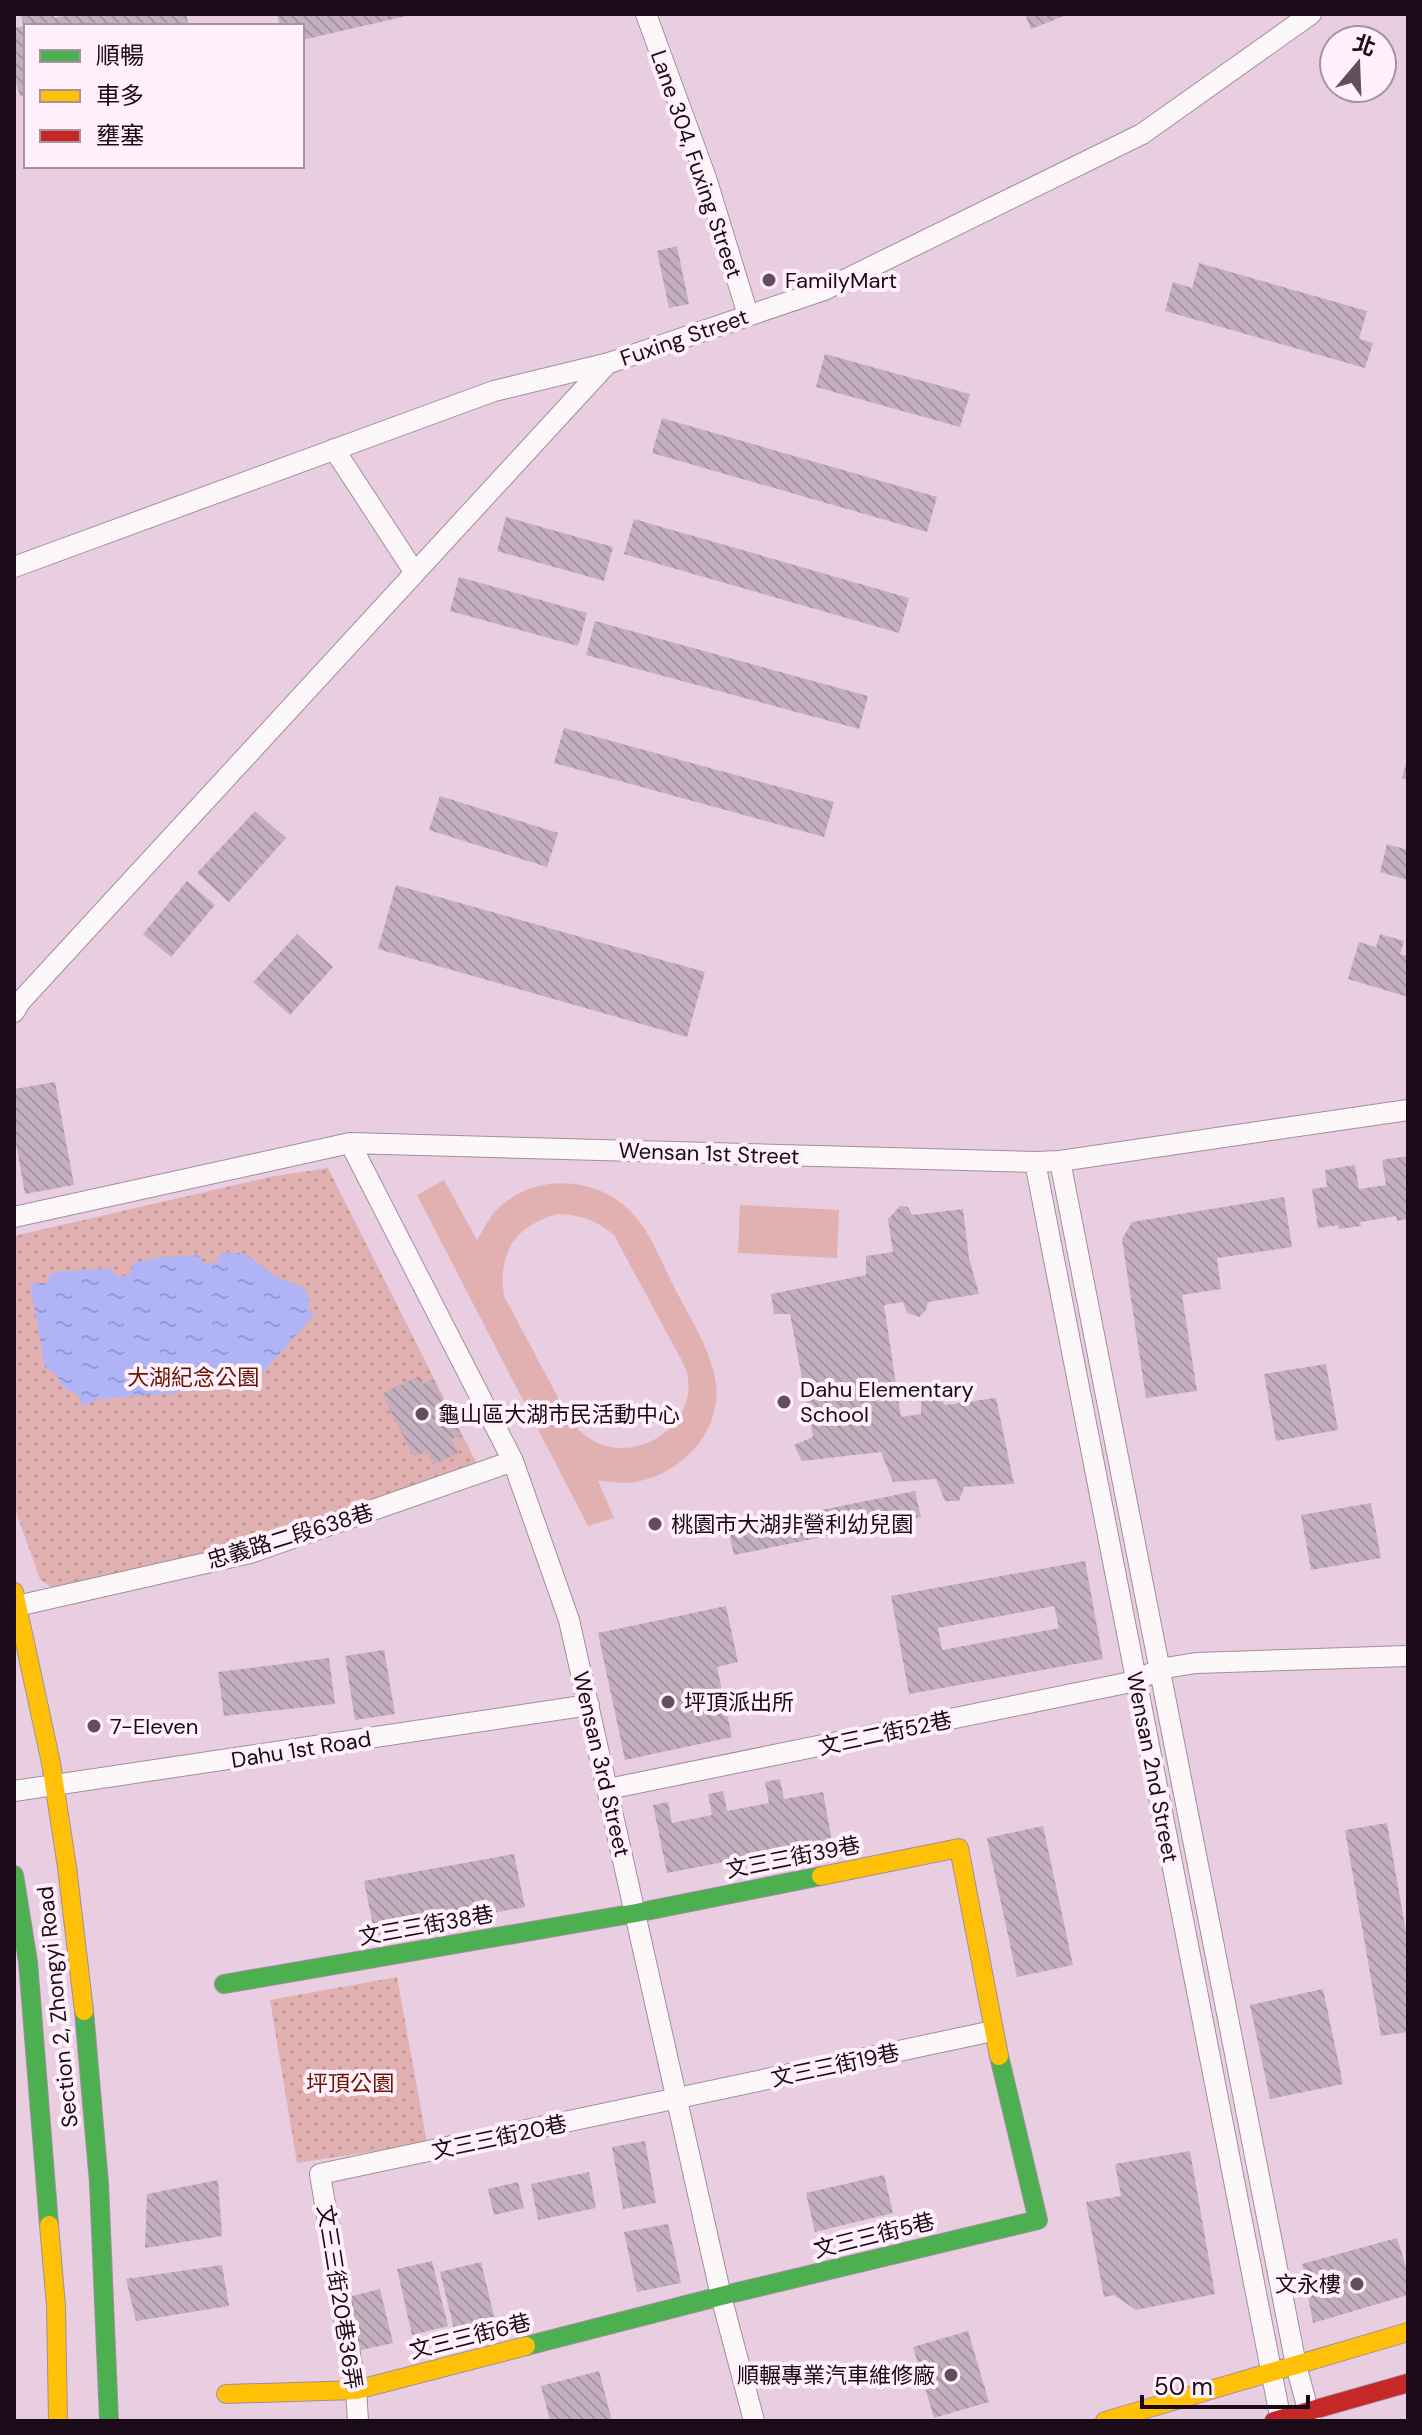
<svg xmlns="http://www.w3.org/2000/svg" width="1422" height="2435" font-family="'DM Sans','Noto Sans TC',sans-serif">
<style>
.park{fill:url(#park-dots)}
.pitch{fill:#e1b1b1;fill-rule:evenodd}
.water{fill:url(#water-ripples)}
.building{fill:url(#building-back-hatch);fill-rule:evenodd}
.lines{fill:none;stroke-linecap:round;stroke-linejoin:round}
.street-casing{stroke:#a28e9d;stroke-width:22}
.fast-casing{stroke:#a28e9d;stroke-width:20}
.slow-casing{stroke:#a28e9d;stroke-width:20}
.jam-casing{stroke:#a28e9d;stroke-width:20}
.street{stroke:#fcf8fa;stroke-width:20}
.fast{stroke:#4caf50;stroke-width:18}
.slow{stroke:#ffc107;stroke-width:18}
.jam{stroke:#c62828;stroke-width:18}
.poi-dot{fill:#634e5e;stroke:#fff0fb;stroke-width:3}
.labels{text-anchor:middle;stroke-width:8;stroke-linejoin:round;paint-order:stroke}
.street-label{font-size:22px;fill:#1b0a17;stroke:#fff0fb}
.poi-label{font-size:22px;fill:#1b0a17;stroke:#fff0fb;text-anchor:start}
.park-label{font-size:22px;fill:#6b1400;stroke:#fff0fb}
</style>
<defs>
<pattern id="park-dots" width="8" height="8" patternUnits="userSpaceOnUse" patternTransform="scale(2)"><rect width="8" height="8" fill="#e1b1b1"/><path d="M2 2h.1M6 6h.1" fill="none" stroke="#c09798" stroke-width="1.8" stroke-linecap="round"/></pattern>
<pattern id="water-ripples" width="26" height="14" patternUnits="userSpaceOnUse" patternTransform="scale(2)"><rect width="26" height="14" fill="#b0b3f5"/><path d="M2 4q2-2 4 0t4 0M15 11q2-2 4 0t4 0" fill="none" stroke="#9799d1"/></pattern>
<pattern id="building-back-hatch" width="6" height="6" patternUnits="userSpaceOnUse" patternTransform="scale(2)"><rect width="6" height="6" fill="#c4afbe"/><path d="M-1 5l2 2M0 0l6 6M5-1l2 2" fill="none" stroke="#a895a3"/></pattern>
</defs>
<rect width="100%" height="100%" fill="#e9cde1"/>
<path class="park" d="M328,1168L480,1470L169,1571L52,1588L40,1579L14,1506V1236L275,1176Z
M397,1977L427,2143L297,2163L270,2000Z"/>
<path class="pitch" d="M444,1180L477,1240C482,1232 487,1222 493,1214C529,1172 598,1174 634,1215C652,1235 663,1266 675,1289C690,1318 709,1346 715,1378C725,1429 682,1475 634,1482C623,1484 610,1481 598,1481L614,1518L588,1526L417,1195ZM557,1214C581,1215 596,1220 614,1235L682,1361C684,1366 688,1373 688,1378C694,1423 647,1457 606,1446C591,1442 581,1432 571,1422L504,1296C498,1252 514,1227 557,1214Z
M740,1205L839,1210L837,1258L738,1253Z"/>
<path class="water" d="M222,1252L241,1253L250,1257L276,1277L301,1286L309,1297L308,1307L314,1315L250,1387L189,1384L176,1393L98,1399L83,1406C76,1389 76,1396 64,1387C55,1379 62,1375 45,1368L30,1283H48L49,1275L56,1272L108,1268L118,1277L130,1275L133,1263L160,1257L198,1255L205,1264L217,1262Z"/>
<path class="building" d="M21,14H53L54,18L76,14H186L189,26H26V95L20,96L14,76V28L23,26Z
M277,14H411V15L302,40V26H280Z
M1025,14H1069L1031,29Z
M677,246L689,304L669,308L657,251Z
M1199,263L1367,311L1359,339L1373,343L1365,368L1165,311L1173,282L1192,288Z
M825,354L970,394L960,427L816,387Z
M662,418L937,497L927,532L652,453Z
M506,517L613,547L604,581L497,551Z
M634,519L909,598L899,633L624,554Z
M459,577L587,613L578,646L450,611Z
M595,621L868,696L859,729L586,655Z
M564,728L834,802L824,837L554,763Z
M1407,759L1408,760V780L1402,778Z
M440,796L558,833L547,867L429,830Z
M255,811L286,838L229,902L197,873Z
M1387,844L1408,850V880L1380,872Z
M187,881L215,905L171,957L143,934Z
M396,885L705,972L687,1037L378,949Z
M297,934L333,967L290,1015L253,982Z
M1380,934L1404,941L1400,954L1408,956V997L1348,979L1359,942L1376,947Z
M55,1082L74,1185L25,1194L14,1132V1089Z
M1408,1156V1219L1397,1221L1396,1216L1360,1222L1361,1226L1339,1229L1338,1225L1318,1228L1312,1189L1327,1187L1325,1170L1355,1165L1359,1189L1386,1185L1382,1160Z
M1284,1197L1292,1247L1217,1258L1221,1289L1182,1295L1197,1391L1146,1398L1122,1239L1132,1222Z
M900,1206L908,1207L912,1215L963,1209L969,1258L979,1294L928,1302L926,1310L919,1317L907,1313L903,1302L884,1305L901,1417L921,1414V1399L930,1395L940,1398L945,1405L996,1398L1014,1484L964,1487L959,1501H945L936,1479L893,1482L881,1452L802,1461L794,1445L813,1437L790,1314H774L771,1294L866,1275V1256L893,1252L888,1219Z
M1326,1364L1338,1430L1276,1441L1264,1374Z
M419,1376L423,1384L433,1379L461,1435L452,1439L458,1453L433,1465L426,1451L414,1457L382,1394Z
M915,1491L921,1517L734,1555L728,1529Z
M1371,1503L1381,1558L1311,1570L1301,1515Z
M1085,1561L1103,1659L909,1694L891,1596ZM1054,1606L1059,1628L942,1650L938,1628Z
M726,1606L738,1662L717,1667L732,1737L625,1760L598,1633Z
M384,1650L395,1714L355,1720L345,1656Z
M329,1658L335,1704L224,1716L218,1672Z
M780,1779L784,1799L823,1792L832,1841L667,1873L653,1805L668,1802L672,1823L712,1815L708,1794L723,1791L727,1811L769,1803L765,1782Z
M1387,1823L1408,1944V2032L1381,2036L1345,1830Z
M1043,1826L1073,1965L1017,1977L987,1838Z
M514,1854L525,1907L375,1935L364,1881Z
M1323,1989L1343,2084L1270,2099L1250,2005Z
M645,2141L656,2203L623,2209L612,2147Z
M1190,2151L1215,2294L1136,2310L1114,2295L1104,2297L1086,2202L1121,2196L1115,2164Z
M589,2172L596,2208L538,2220L531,2184Z
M884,2175L893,2213L815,2232L806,2193Z
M218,2180L222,2236L145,2248L147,2194Z
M518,2182L524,2208L494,2215L488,2189Z
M668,2224L681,2283L637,2292L624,2232Z
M1397,2238L1408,2273V2295L1313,2323L1302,2264Z
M432,2261L448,2326L412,2335L397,2269Z
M481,2262L495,2320L454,2329L440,2272Z
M222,2265L229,2306L136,2321L126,2279Z
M380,2289L393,2343L357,2351L344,2298Z
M968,2331L989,2402L934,2418L913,2347Z
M599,2371L612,2421H550L541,2386Z"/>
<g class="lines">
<defs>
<path id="street" d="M646,14L706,178L748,315
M334,449L415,573
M14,567L494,391L609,363L824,290L1142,134L1311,14
M14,1012L20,1002L608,363
M350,1143L513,1461L569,1620L721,2296L754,2421
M1060,1161L1296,2365L1311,2421
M1035,1162L1281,2421
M14,1217L350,1143L1035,1162L1060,1161L1408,1110
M17,1606L250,1553L513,1461
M608,1789L1136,1681L1159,1669L1196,1663L1408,1656
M14,1791L589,1705
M358,2421L356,2390L320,2174L993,2031"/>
<path id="fast" d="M14,1875L28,1962L49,2225
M224,1984L636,1913L821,1876
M84,2011L99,2183L109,2421
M526,2346L721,2296L1038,2220L999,2056"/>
<path id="slow" d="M14,1592L51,1763L67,1867L84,2011
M821,1876L959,1848L999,2056
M49,2225L56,2306L58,2421
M226,2394L356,2390L526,2346
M1105,2421L1408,2332"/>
<path id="jam" d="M1274,2421L1408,2383"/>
</defs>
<use href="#street" class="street-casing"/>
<use href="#fast" class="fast-casing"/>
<use href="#slow" class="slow-casing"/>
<use href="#jam" class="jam-casing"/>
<use href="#street" class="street"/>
<use href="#fast" class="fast"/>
<use href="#slow" class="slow"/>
<use href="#jam" class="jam"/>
</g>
<g class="poi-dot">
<circle cx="769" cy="280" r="8"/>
<circle cx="784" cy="1402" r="8"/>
<circle cx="422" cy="1414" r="8"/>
<circle cx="655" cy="1524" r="8"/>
<circle cx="668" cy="1702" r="8"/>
<circle cx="94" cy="1726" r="8"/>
<circle cx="1357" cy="2284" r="8"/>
<circle cx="951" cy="2375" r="8"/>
</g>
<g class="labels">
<g class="street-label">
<text transform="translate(697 164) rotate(71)" y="8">Lane 304, Fuxing Street</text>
<text transform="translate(684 337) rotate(-19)" y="8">Fuxing Street</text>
<text transform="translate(709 1153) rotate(2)" y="8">Wensan 1st Street</text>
<text transform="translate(290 1536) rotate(-17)" y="8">忠義路二段638巷</text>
<text transform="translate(885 1733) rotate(-12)" y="8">文三二街52巷</text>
<text transform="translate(301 1749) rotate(-9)" y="8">Dahu 1st Road</text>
<text transform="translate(602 1764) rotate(77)" y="8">Wensan 3rd Street</text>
<text transform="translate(1153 1767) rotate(79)" y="8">Wensan 2nd Street</text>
<text transform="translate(793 1857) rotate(-11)" y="8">文三三街39巷</text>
<text transform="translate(426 1925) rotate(-10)" y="8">文三三街38巷</text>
<text transform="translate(57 2007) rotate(-96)" y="8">Section 2, Zhongyi Road</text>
<text transform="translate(835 2065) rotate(-12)" y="8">文三三街19巷</text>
<text transform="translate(499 2137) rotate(-12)" y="8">文三三街20巷</text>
<text transform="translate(874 2235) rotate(-14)" y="8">文三三街5巷</text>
<text transform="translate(340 2297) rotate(81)" y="8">文三三街20巷36弄</text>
<text transform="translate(470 2336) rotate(-14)" y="8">文三三街6巷</text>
</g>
<g class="poi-label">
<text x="785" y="288">FamilyMart</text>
<text x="800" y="1397">Dahu Elementary<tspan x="800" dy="25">School</tspan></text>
<text x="438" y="1422">龜山區大湖市民活動中心</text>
<text x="671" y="1532">桃園市大湖非營利幼兒園</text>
<text x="684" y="1710">坪頂派出所</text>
<text x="110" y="1734">7-Eleven</text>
<text x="1341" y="2292" text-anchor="end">文永樓</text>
<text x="935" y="2383" text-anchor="end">順輾專業汽車維修廠</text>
</g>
<g class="park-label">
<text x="193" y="1385">大湖紀念公園</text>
<text x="350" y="2091">坪頂公園</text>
</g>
</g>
<rect width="1422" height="2435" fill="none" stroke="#1b0a17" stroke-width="32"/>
<rect x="24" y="24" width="280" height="144" fill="#fff0fb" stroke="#a494a0" stroke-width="2"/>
<rect x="40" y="50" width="40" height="12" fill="#4caf50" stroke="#a494a0" stroke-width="2"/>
<text x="96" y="64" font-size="24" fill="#1b0a17">順暢</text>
<rect x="40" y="90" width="40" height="12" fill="#ffc107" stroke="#a494a0" stroke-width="2"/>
<text x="96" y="104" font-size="24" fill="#1b0a17">車多</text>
<rect x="40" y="130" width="40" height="12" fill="#c62828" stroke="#a494a0" stroke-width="2"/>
<text x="96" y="144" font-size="24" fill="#1b0a17">壅塞</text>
<g transform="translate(1358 64) rotate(19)"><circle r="38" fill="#fff0fb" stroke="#a494a0" stroke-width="2"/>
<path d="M0-6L14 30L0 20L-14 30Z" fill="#634e5e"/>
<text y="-12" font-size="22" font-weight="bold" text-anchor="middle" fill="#1b0a17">北</text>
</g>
<path d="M1142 2395v12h166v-12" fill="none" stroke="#1b0a17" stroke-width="4"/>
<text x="1154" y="2395" font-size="24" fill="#1b0a17" stroke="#fff0fb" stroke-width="6" paint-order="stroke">50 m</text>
</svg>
